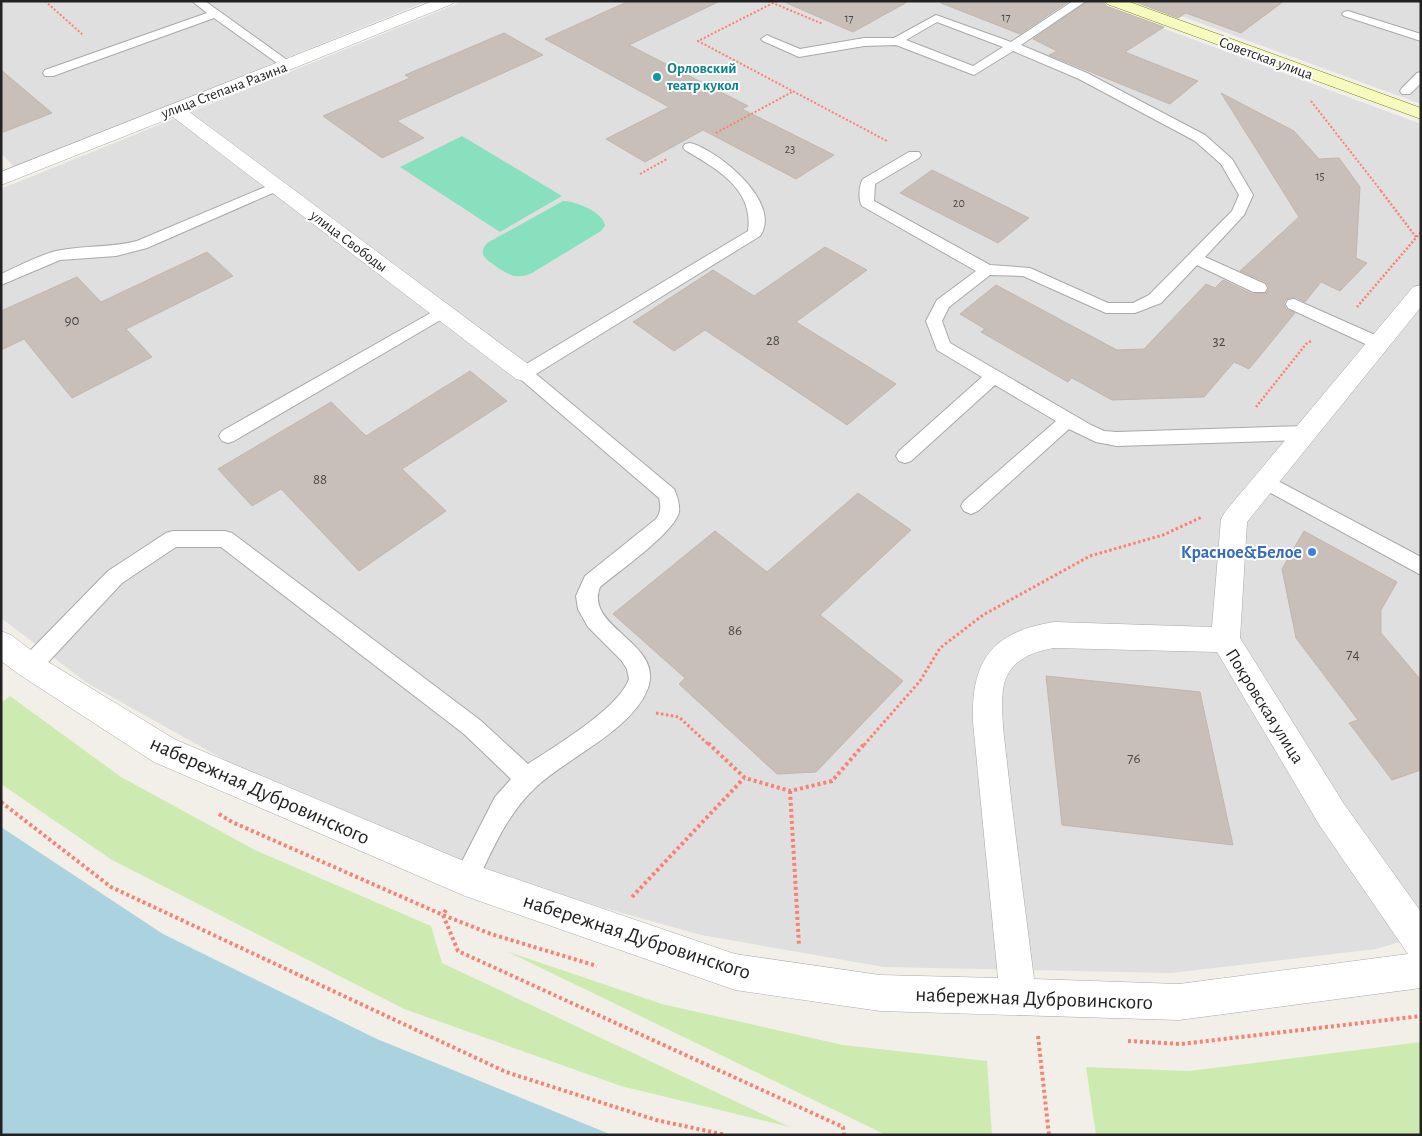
<svg xmlns="http://www.w3.org/2000/svg" width="1422" height="1136" font-family="'Alegreya Sans',sans-serif">
<style>
.residential{fill:#e0dfdf}
.grass{fill:#cdebb0}
.pitch{fill:#88e0be}
.water{fill:#aad3df}
.building{fill:#c7bfb8;stroke:#c4b6ab}
.lines{fill:none;stroke-linecap:round;stroke-linejoin:round}
.lane-casing{stroke:#a9a9a9;stroke-width:2}
.street-casing{stroke:#a9a9a9;stroke-width:1}
.secondary-casing{stroke:#707d05;stroke-width:1}
.path-far3{stroke:#fa8072;stroke-width:2;stroke-dasharray:2 2;stroke-linecap:butt}
.path-far2{stroke:#fa8072;stroke-width:2.5;stroke-dasharray:2 2;stroke-linecap:butt}
.path-far1{stroke:#fa8072;stroke-width:3;stroke-dasharray:2.5 2.5;stroke-linecap:butt}
.path{stroke:#fa8072;stroke-width:4;stroke-dasharray:3 3;stroke-linecap:butt}
.lane{fill:#fff;fill-rule:evenodd}
.street{fill:#fff;fill-rule:evenodd}
.secondary{fill:#f7fabf;fill-rule:evenodd}
.culture-dot{fill:#0f9aa8;stroke:#fff;stroke-width:2}
.shop-dot{fill:#3f7fe0;stroke:#fff;stroke-width:2}
.labels{text-anchor:middle;stroke-width:4;stroke-linejoin:round;paint-order:stroke}
.far-number-label{font-size:12px;fill:#4b4948}
.far-street-label{font-size:15px;fill:#222;stroke:#fff}
.far-culture-label{font-size:15px;font-weight:bold;fill:#0d838f;stroke:#fff;text-anchor:start}
.number-label{font-size:15px;fill:#4b4948}
.shop-label{font-size:18px;font-weight:bold;fill:#366cbe;stroke:#fff;text-anchor:end}
.street-label{font-size:18px;fill:#222;stroke:#fff}
.near-street-label{font-size:21px;fill:#222;stroke:#fff}
</style>
<rect width="100%" height="100%" fill="#f2efe9"/>
<path class="residential" d="M1,1H428L14,167L1,153Z
M464,1H1090L1421,124V936L1376,949L1171,973L884,967L701,935L465,869L230,763L87,683L1,618V189Z
M1140,1H1421V104Z"/>
<path class="grass" d="M10,696L121,777L255,850L431,926L442,963L790,1127L621,1086L404,1009L112,860L1,784V703Z
M506,951L662,1004L843,1045L987,1061L992,1135H886Z
M1421,1042V1135H1096L1086,1067L1189,1071Z"/>
<path class="pitch" d="M462,136L562,196L500,232L400,167Z
M563,201C575,201 604,212 605,226L601,231L532,273C527,275 522,277 516,276C509,276 484,260 483,254C482,249 485,246 487,243Z"/>
<path class="water" d="M1,827L163,934L377,1039L612,1135H1Z"/>
<path class="building" d="M629,1H720L629,45L748,106L742,109L834,155L796,179L703,130L645,162L606,139L669,107L545,39Z
M782,1H909L853,32Z
M941,1H1069L1020,34L941,3Z
M1088,1H1103L1106,6L1164,27L1125,52L1198,81L1170,104L1049,55L1057,51L1033,39Z
M1133,1H1284L1241,33L1186,13L1178,18Z
M504,33L543,55L397,121L424,138L382,158L323,116L410,78L405,75Z
M1,70L52,113L1,133Z
M1221,93L1294,131L1319,159L1339,158L1360,187L1356,258L1367,263L1340,291L1321,282L1305,302L1295,297L1286,299L1284,303L1286,309L1295,313L1249,369L1234,362L1204,397L1112,400L1072,378L1068,382L981,332L985,329L960,314L996,285L1117,350L1144,349L1206,284L1215,288L1223,280L1252,294L1267,293L1269,287L1266,282L1240,271L1299,217Z
M932,170L1029,218L998,243L900,193Z
M825,247L867,270L796,322L896,384L847,425L705,330L674,351L633,322L713,270L754,296Z
M207,252L233,276L126,329L152,357L72,398L24,339L1,350V311L77,277L101,302Z
M470,371L507,401L402,469L446,511L359,571L281,489L252,506L218,469L331,402L366,436Z
M858,493L911,530L820,615L903,681L816,772L777,774L679,684L685,678L613,614L715,531L767,572Z
M1304,531L1397,582L1381,610V633L1421,680V770L1392,780L1349,723L1358,720L1296,638L1282,569Z
M1046,676L1200,692L1233,845L1062,825Z"/>
<g class="lines">
<defs>
<path id="lane" d="M192,1H205L294,65L292,68H284L214,18L53,76H45L43,73L45,70L207,13Z
M1073,1H1086L1021,45L1087,73L1205,135L1232,159L1253,195L1244,215L1205,257L1265,284L1267,288L1265,292H1253L1197,265L1161,303L1135,313H1106L1023,276L990,275L949,307L942,321L950,343L1091,425L1104,431L1117,432L1305,426L1311,428L1314,433L1311,438L1305,440L1117,446L1096,442L1069,429L978,511L971,514L964,511L961,506L964,501L1056,421L995,385L911,461L905,463L899,461L896,456L899,451L982,377L937,350L926,321L937,300L976,271L862,206C858,200 859,185 863,179L909,152H919L921,155L919,158L875,184L874,201L990,265L1030,268L1108,303H1133L1149,295L1232,211L1239,195L1221,164L1195,141L1079,79L1013,51L974,75L896,45L864,46L799,57L763,41L761,39L767,35L771,37L800,49L864,38H894L936,15L1011,42ZM937,22L1003,47L973,66L906,40Z
M1348,11L1421,34V41L1344,16L1342,14L1344,12Z
M1421,72V83L1410,94H1402L1400,91L1402,88L1417,73Z
M690,143C718,150 783,203 760,236L536,374L674,489C677,496 680,504 679,512C675,532 618,572 600,587C584,628 664,642 648,688C632,731 566,758 535,788C506,815 491,853 474,888L465,891L456,888L453,879L495,797L511,779L464,734L221,547H176L122,583L38,673L30,676L22,673L19,666L22,659L108,571L166,533L173,531H225L232,533L480,720L528,764C554,747 619,708 629,679L627,669L621,660L588,627L578,609L576,596L585,576L656,519C661,512 661,506 659,498L518,377L516,373L518,369L748,231C754,189 717,169 685,150L683,147L685,144Z
M277,182L284,186L282,189L147,248L116,256L60,260L1,285V274C19,266 37,256 56,251C83,245 110,248 137,241Z
M1294,299L1384,339L1386,343L1384,347L1378,349L1372,347L1288,308L1286,304L1288,300Z
M443,306L449,307L451,311L449,315L234,441L228,443L222,441L219,436L222,431Z
M1265,474L1421,557V575L1258,486L1256,481L1258,476Z"/>
<path id="street" d="M433,1H454L452,4L188,111L532,367L536,373L532,379L524,381L516,379L173,117L1,185V172Z
M1421,285V307L1247,522L1240,638L1344,804L1421,912V988L1179,1020L880,1011L735,990L465,896L154,762L20,675L1,661V631L11,635L40,657L176,740L466,862L735,954L880,975L998,978L973,722C971,660 992,632 1054,622L1212,627L1221,519L1225,512L1413,287ZM1054,648L1217,652L1320,826L1408,954L1179,984L1034,979C1025,907 1015,835 1007,763C1005,742 997,694 1007,676C1015,658 1036,651 1054,648Z"/>
<path id="secondary" d="M1105,1H1127L1421,108V119L1107,4Z"/>
</defs>
<use href="#lane" class="lane-casing"/>
<use href="#street" class="street-casing"/>
<use href="#secondary" class="secondary-casing"/>
<path class="path-far3" d="M45,1L83,35
M768,1L823,24
M777,1L698,41L887,141
M1311,101L1382,192
M716,133L792,92
M640,174L667,159"/>
<path class="path-far2" d="M1381,191L1416,237
M1357,307L1421,232
M1256,407L1306,344L1311,341"/>
<path class="path-far1" d="M656,713L679,717L709,745
M864,745L920,681L940,648L983,615L1090,556L1163,535L1202,517"/>
<path class="path" d="M708,743L745,778L790,791L832,781L865,743
M790,791L799,945
M1,802L111,887L506,1072L656,1120L726,1135
M219,814L232,822L443,915L491,934L597,966
M632,897L744,778
M446,910L443,915L458,951L843,1127L844,1135
M1038,1036L1049,1135
M1128,1041L1181,1044L1421,1016"/>
<use href="#lane" class="lane"/>
<use href="#street" class="street"/>
<use href="#secondary" class="secondary"/>
</g>
<circle class="culture-dot" cx="657" cy="77" r="5"/>
<circle class="shop-dot" cx="1312" cy="552" r="5"/>
<g class="labels">
<g class="far-number-label">
<text x="1006" y="21">17</text>
<text x="849" y="22">17</text>
<text x="790" y="153">23</text>
<text x="1320" y="180">15</text>
<text x="959" y="207">20</text>
</g>
<g class="far-street-label">
<text transform="translate(1266 58) rotate(20)" y="5">Советская улица</text>
<text transform="translate(224 90) rotate(-21)" y="5">улица Степана Разина</text>
<text transform="translate(349 241) rotate(37)" y="5">улица Свободы</text>
</g>
<g class="far-culture-label">
<text x="667" y="73">Орловский<tspan x="667" dy="17">театр кукол</tspan></text>
</g>
<g class="number-label">
<text x="72" y="325">90</text>
<text x="773" y="345">28</text>
<text x="1219" y="346">32</text>
<text x="320" y="484">88</text>
<text x="735" y="635">86</text>
<text x="1353" y="659">74</text>
<text x="1134" y="763">76</text>
</g>
<g class="shop-label">
<text x="1302" y="558">Красное&amp;Белое</text>
</g>
<g class="street-label">
<text transform="translate(1265 706) rotate(58)" y="6">Покровская улица</text>
</g>
<g class="near-street-label">
<text transform="translate(260 790) rotate(24)" y="7">набережная Дубровинского</text>
<text transform="translate(637 936) rotate(18)" y="7">набережная Дубровинского</text>
<text transform="translate(1034 998) rotate(2)" y="7">набережная Дубровинского</text>
</g>
</g>
<rect width="1422" height="1136" fill="none" stroke="#222222" stroke-width="5"/>
</svg>
